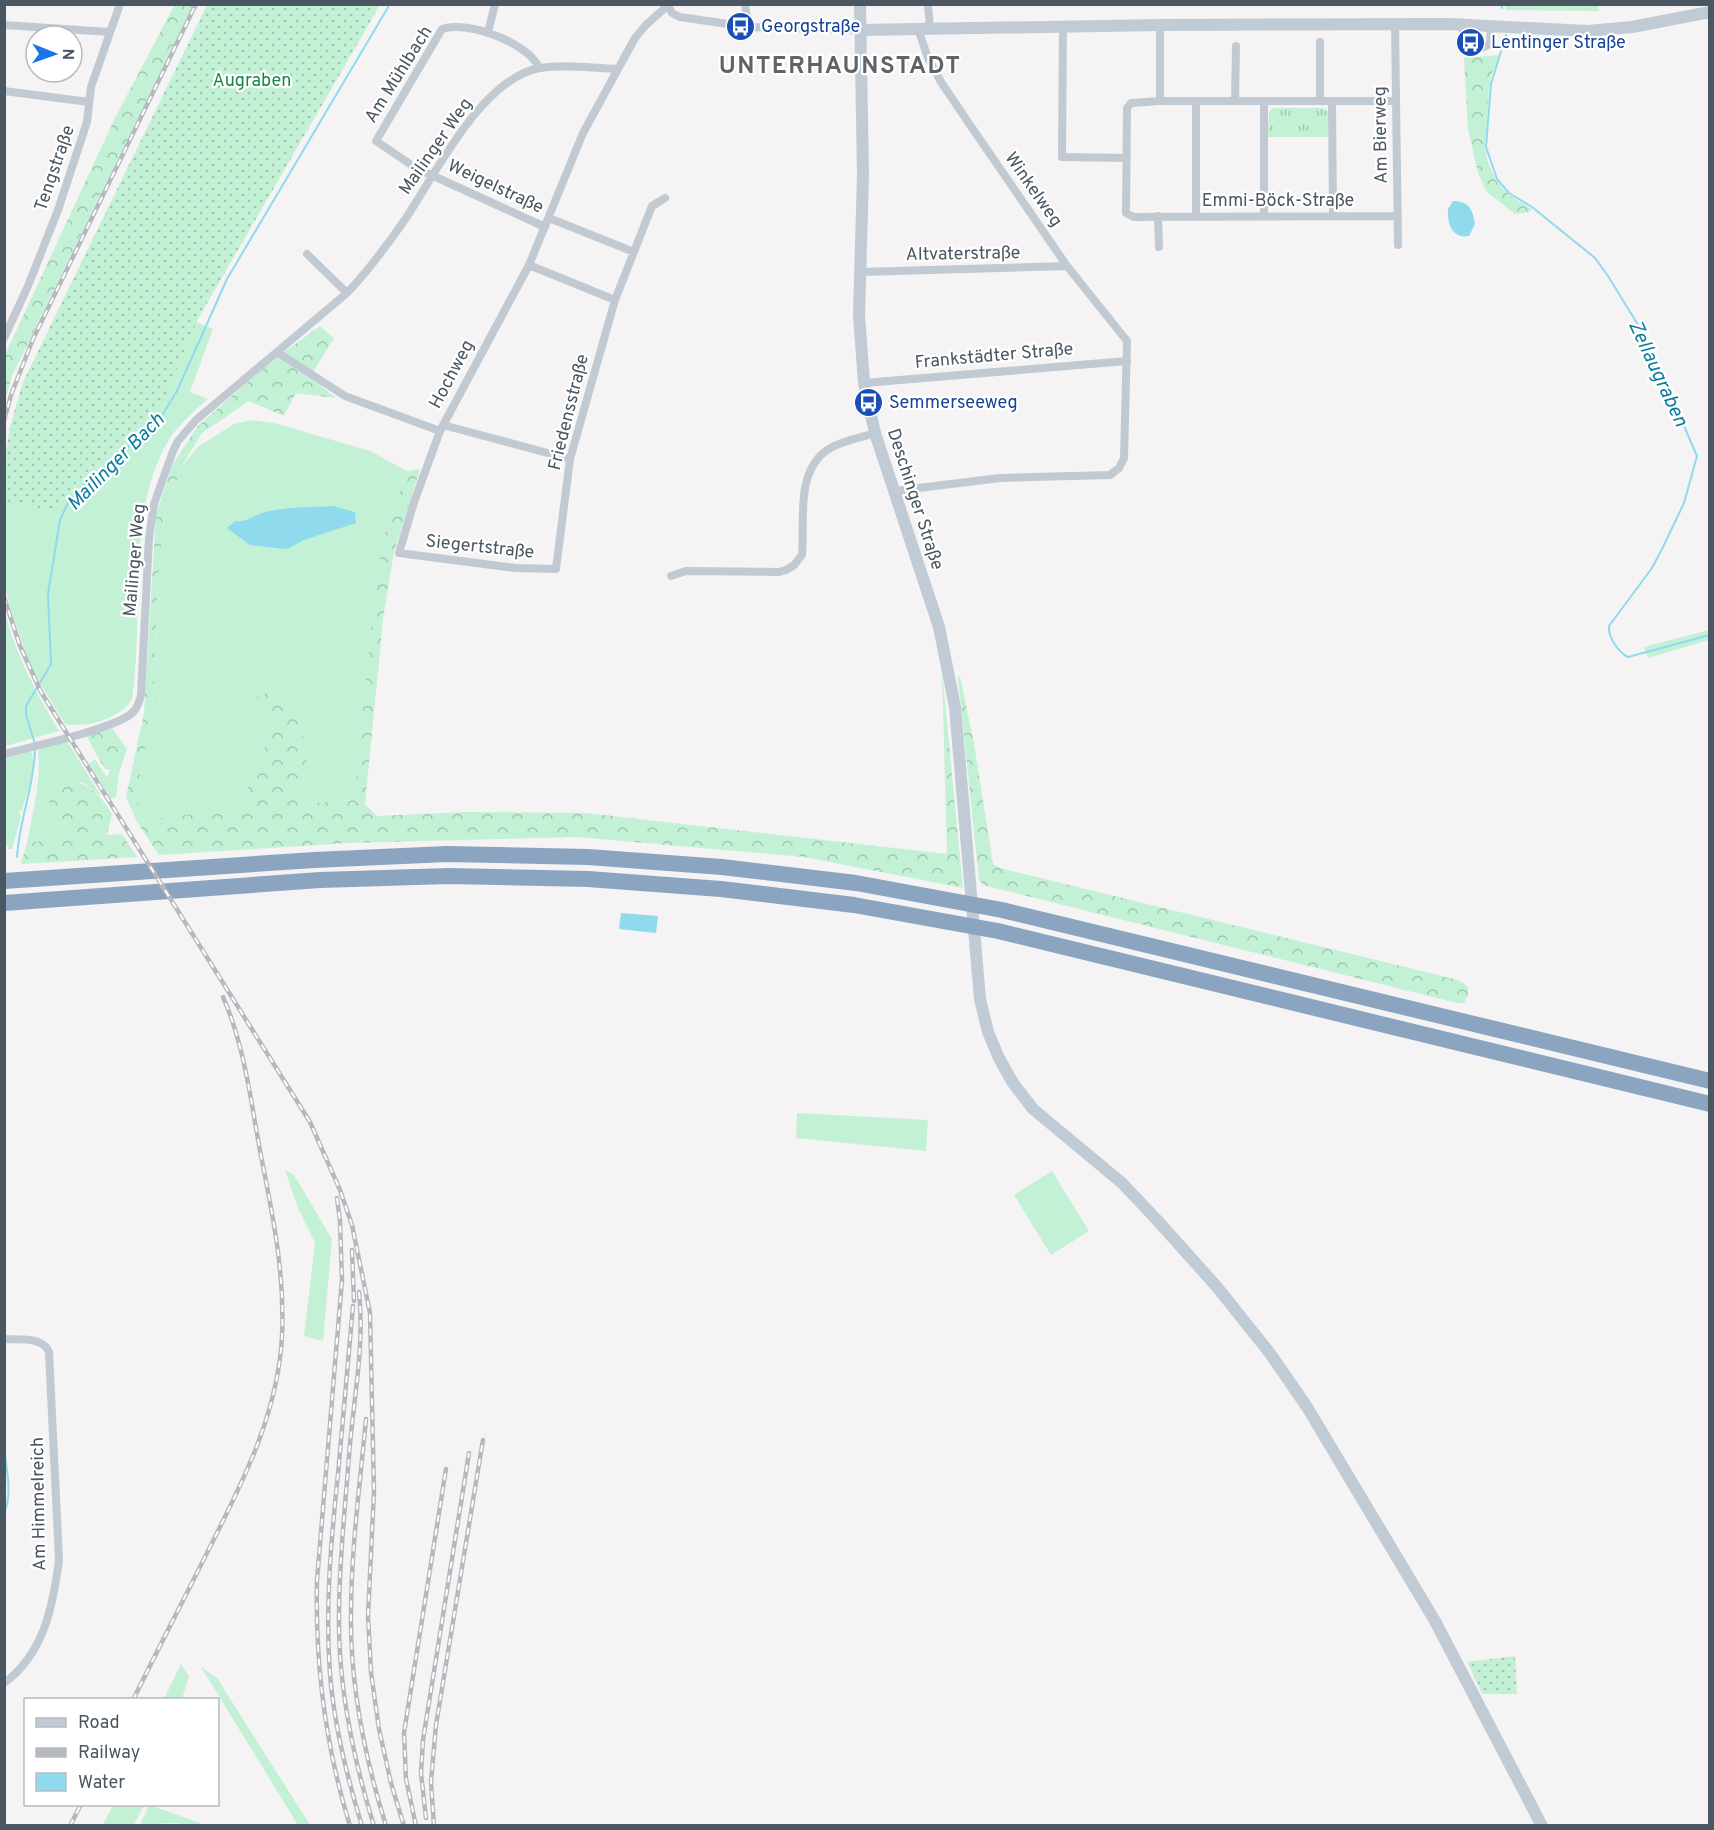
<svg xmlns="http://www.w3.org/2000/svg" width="1714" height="1830" font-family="Overpass,sans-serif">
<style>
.grass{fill:#c3f1d5}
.forest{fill:url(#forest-crowns)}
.park{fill:url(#park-tufts)}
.garden{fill:url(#garden-dots)}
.water{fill:#90daee}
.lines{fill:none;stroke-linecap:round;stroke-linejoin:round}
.stream{stroke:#90daee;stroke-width:2}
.street{stroke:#c1cad2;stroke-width:8}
.secondary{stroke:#c1cbd6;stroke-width:12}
.highway{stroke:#8ba5c1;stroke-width:16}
.rail-casing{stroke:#b5b8bd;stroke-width:4.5}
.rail{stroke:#fff;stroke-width:2;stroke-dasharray:7;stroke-linecap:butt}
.labels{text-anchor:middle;stroke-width:4.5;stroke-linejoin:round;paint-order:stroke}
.transit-label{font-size:18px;fill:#164399;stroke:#fff;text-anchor:start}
.street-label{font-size:18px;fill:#4a5661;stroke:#fff}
.park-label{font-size:18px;fill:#17864f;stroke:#fff}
.water-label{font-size:20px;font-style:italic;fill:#0c7c9b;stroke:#fff}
.district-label{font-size:24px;font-weight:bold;letter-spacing:1.5px;fill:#5f6368;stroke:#fff}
</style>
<defs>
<pattern id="forest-crowns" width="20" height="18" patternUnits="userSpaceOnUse" patternTransform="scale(1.5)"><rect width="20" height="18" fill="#c3f1d5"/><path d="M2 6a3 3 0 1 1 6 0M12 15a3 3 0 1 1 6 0" fill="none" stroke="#a0c6b0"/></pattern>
<pattern id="park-tufts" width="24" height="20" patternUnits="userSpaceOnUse" patternTransform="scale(1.5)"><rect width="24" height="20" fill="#c3f1d5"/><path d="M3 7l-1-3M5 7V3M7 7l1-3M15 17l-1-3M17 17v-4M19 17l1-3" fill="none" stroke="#a0c6b0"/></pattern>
<pattern id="garden-dots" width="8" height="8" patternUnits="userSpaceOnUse" patternTransform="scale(1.5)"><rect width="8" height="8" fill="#c3f1d5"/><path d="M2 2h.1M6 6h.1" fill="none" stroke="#a0c6b0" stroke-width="1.8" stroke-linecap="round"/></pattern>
</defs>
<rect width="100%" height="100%" fill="#f5f3f3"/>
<path class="grass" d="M1505,5H1598L1599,11L1506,10Z
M178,315L213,329L190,392L208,399C194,411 180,423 170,438C124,512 145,616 132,699C120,719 87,728 65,724L30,667L9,604L5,584L4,462L27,463Z
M252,420L274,423L370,451L407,471L382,542L372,617L354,800L297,804L307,769L270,718L261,766L254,767L241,808L137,822L140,775L152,713L158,581L164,518L181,467L199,446L234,424Z
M5,613C16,656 37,694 59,731L5,746Z
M1709,630V640L1648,658L1644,647Z
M67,741L101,796L82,782L53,814L58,823L61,840L27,843C33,811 41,782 38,750Z
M31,751C38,768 26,793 22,810L18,812L21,816L12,849H8V845L5,846V758Z
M95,759L107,778L110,770L119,773L116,797L111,799L89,764Z
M797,1113L928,1120L926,1151L796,1138Z
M285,1170L294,1175L332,1239L323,1341L304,1336L315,1243L298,1208Z
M1052,1171L1089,1231L1051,1255L1014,1195Z
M181,1664L189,1676L182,1699H164Z
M201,1667L217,1678L310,1825H298Z
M113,1805V1804L144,1805L134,1825H103Z
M149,1805H150L205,1825L172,1823L140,1825Z"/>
<path class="forest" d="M175,4L193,5L12,376L5,401V355L114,120Z
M1500,55L1491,76L1489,90L1485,147L1488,163L1497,182L1509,195L1532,209L1530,212L1515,214L1486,191L1478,173L1468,129L1464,58Z
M320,326L334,338L310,377L336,398L296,393L284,416L249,401L202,433L181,467L164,518L158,582L152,713L140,775L137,821L241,808L254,767L261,766L270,718L257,713L255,698L275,689L293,700L301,718L307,769L297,804L354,800L372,617L382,542L407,471L420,469L394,552L383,619L365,804L377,816L466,812L586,813L947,854L942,671L963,888L804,857L577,837L347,843L159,855L137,822L126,797L144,713L156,514L173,464L197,427L273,360Z
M960,676L974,744L993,864L1000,868L1454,979L1464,983L1468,987V995L1464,1003H1457L983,885L979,880L958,677Z
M112,728L127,749L119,773L104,768L86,735Z
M65,779C90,784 99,793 112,814L107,835L122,834L137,857L21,864L27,843L61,839L57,832L58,823L53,814L48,797Z"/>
<path class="park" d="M1273,108H1324L1329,113L1328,137H1268L1269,112Z"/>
<path class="garden" d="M207,5H380L199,317L160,408L147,421L92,467L73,486L53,511L5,501V459L10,427L23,382Z
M1515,1656L1517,1694H1482L1467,1662Z"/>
<path class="water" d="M1453,201C1469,201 1473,210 1475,224L1469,236C1452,239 1447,224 1448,209Z
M333,506L355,512L356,523L304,540L287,549L250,545L227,528L235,521C246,523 251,516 262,513C284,506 310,508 333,506Z
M621,913L658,916L656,933L619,929Z"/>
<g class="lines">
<path class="stream" d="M1501,4L1502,8
M1506,35L1491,84L1486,147L1497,179L1509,193L1532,207L1595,258L1608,276L1646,338L1697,456L1684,503L1662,549L1652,568L1609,626C1608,637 1618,652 1628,657L1710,635
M35,744L26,715V706L51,664L48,594L60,520L68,503L85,484L158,422L177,391L227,279L390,4
M17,857C19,821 34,787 35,750
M4,1447C6,1467 13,1494 4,1513"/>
<path class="street" d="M667,4L672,13L680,17L748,27L860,30
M745,4L748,27
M928,4L930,29
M1395,24L1398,245
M1461,24C1463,36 1469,44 1479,49L1490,44L1491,26
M4,25L110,32
M1160,25V101L1131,103L1127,108L1126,213L1134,217L1398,216
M1063,26L1062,157L1127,158
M488,33L495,4
M539,68C529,43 467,20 442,29L376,141L416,168L545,227
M4,91L89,102
M1160,101H1396
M1196,101V216
M1235,101L1236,46
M1264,101V216
M1320,101V42
M1332,101L1333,216
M665,198L652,206L615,300L570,459L556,569L515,568L399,553L414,502L440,431L529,265L583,133L635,38L646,25L667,6
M1158,216L1159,247
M549,218L634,252
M307,254L347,293
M529,265L615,300
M860,272L1067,266
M4,338L28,286L58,210L87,122L91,87L120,4
M277,352L345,396L440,431
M864,383L1127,361
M443,425L570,459
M894,491L1000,478L1110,475L1119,468L1124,458L1127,341L1067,266L968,122L941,82L928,58L918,29
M671,576L686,571L779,572L786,570L794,565L802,555C805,521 795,473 827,450C840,441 860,438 875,433
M4,754C30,747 119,728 133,712C138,708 139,701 141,695L149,538L154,504L173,451L178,441L196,420L347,293C369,270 388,244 406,218C436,173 482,78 540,68C565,64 593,68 618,69
M4,1339C20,1340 42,1336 49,1352L59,1560C53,1606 44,1654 4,1683"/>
<path class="secondary" d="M860,4L863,175L859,315L864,383L875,433L939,627L955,707L980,999L988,1032L999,1058L1013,1083L1033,1109L1122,1183L1157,1220L1217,1287L1269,1352L1307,1407L1435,1621L1542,1826
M860,30L1160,25L1450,24L1587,31L1632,27L1710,12"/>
<path class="highway" d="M4,881L314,860L447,854L588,857L722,867L856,883L1002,910L1710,1081
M4,903L320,880L448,876L588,879L721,889L854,905L998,931L1710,1104"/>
<defs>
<path id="rail" d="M4,421L11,395L33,339L196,4
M4,597L20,646L41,692L310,1122L340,1190L352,1225L370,1313L374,1491L368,1616L371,1672L379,1729L391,1783L404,1826
M337,1198L340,1221L342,1280L317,1580C315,1664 325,1745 350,1826
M352,1250L354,1301
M359,1292C365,1347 353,1401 349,1456C345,1509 339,1562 339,1615C338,1686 353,1758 374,1826
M353,1306C348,1362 343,1418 338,1474C331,1541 325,1607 330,1674C334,1725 347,1777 362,1826
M366,1419C360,1484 351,1550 351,1615C350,1686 365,1758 386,1826
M133,1700C158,1649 184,1599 209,1549C243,1481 278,1414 282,1336C285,1275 273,1216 261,1156C251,1103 245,1047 223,997
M426,1818L421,1773L423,1740L469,1453
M70,1826L81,1804
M416,1826L406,1779L404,1733L446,1469
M434,1826L431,1782L436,1725L483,1440"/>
</defs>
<use href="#rail" class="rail-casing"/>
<use href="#rail" class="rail"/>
</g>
<defs>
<symbol id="bus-disc" viewBox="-11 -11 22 22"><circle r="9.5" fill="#1a4fb4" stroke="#fff"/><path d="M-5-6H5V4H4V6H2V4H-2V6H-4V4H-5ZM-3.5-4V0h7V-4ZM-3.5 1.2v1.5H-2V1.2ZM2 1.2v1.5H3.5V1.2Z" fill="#fff"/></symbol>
</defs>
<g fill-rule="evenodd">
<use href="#bus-disc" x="724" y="10" width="33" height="33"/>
<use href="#bus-disc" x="1454" y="26" width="33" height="33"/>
<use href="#bus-disc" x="852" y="386" width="33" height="33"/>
</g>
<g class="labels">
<g class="transit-label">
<text x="761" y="32">Georgstraße</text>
<text x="1491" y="48">Lentinger Straße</text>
<text x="889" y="408">Semmerseeweg</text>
</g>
<g class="street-label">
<text transform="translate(398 74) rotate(-58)" y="6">Am Mühlbach</text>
<text transform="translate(1380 135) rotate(-91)" y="6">Am Bierweg</text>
<text transform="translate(435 146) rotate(-55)" y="6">Mailinger Weg</text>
<text transform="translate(54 168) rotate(-71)" y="6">Tengstraße</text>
<text transform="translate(496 186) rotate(25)" y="6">Weigelstraße</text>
<text transform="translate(1034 189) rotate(55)" y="6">Winkelweg</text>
<text x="1278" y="206">Emmi-Böck-Straße</text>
<text transform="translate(963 253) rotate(-1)" y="6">Altvaterstraße</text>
<text transform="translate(994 355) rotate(-5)" y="6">Frankstädter Straße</text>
<text transform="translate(451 374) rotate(-62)" y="6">Hochweg</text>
<text transform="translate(568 412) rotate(-76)" y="6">Friedensstraße</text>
<text transform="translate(916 499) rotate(72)" y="6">Deschinger Straße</text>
<text transform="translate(480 546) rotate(6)" y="6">Siegertstraße</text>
<text transform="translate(134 560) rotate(-85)" y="6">Mailinger Weg</text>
<text transform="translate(38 1504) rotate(-91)" y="6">Am Himmelreich</text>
</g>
<g class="park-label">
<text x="252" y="86">Augraben</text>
</g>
<g class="water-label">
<text transform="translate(1659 373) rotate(65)" y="7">Zellaugraben</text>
<text transform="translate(115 461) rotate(-45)" y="7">Mailinger Bach</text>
</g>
<g class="district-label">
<text x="840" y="73">UNTERHAUNSTADT</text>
</g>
</g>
<rect width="1714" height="1830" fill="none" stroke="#4a5661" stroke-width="12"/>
<rect x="24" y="1698" width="195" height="108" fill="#ffffff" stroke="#b7bbc0" stroke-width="1.5"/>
<rect x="36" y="1718" width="30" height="9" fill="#c1cbd6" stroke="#b7bbc0" stroke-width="1.5"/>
<text x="78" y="1728" font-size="18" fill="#4a5661">Road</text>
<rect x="36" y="1748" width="30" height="9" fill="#b5b8bd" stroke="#b7bbc0" stroke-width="1.5"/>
<text x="78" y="1758" font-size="18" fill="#4a5661">Railway</text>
<rect x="36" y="1773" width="30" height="18" fill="#90daee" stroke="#b7bbc0" stroke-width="1.5"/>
<text x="78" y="1788" font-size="18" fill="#4a5661">Water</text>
<g transform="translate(54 54) rotate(91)"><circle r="28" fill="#ffffff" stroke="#b7bbc0" stroke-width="1.5"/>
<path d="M0-4.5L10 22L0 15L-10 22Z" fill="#1a73e8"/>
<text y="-9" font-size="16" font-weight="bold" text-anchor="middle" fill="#4a5661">N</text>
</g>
</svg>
